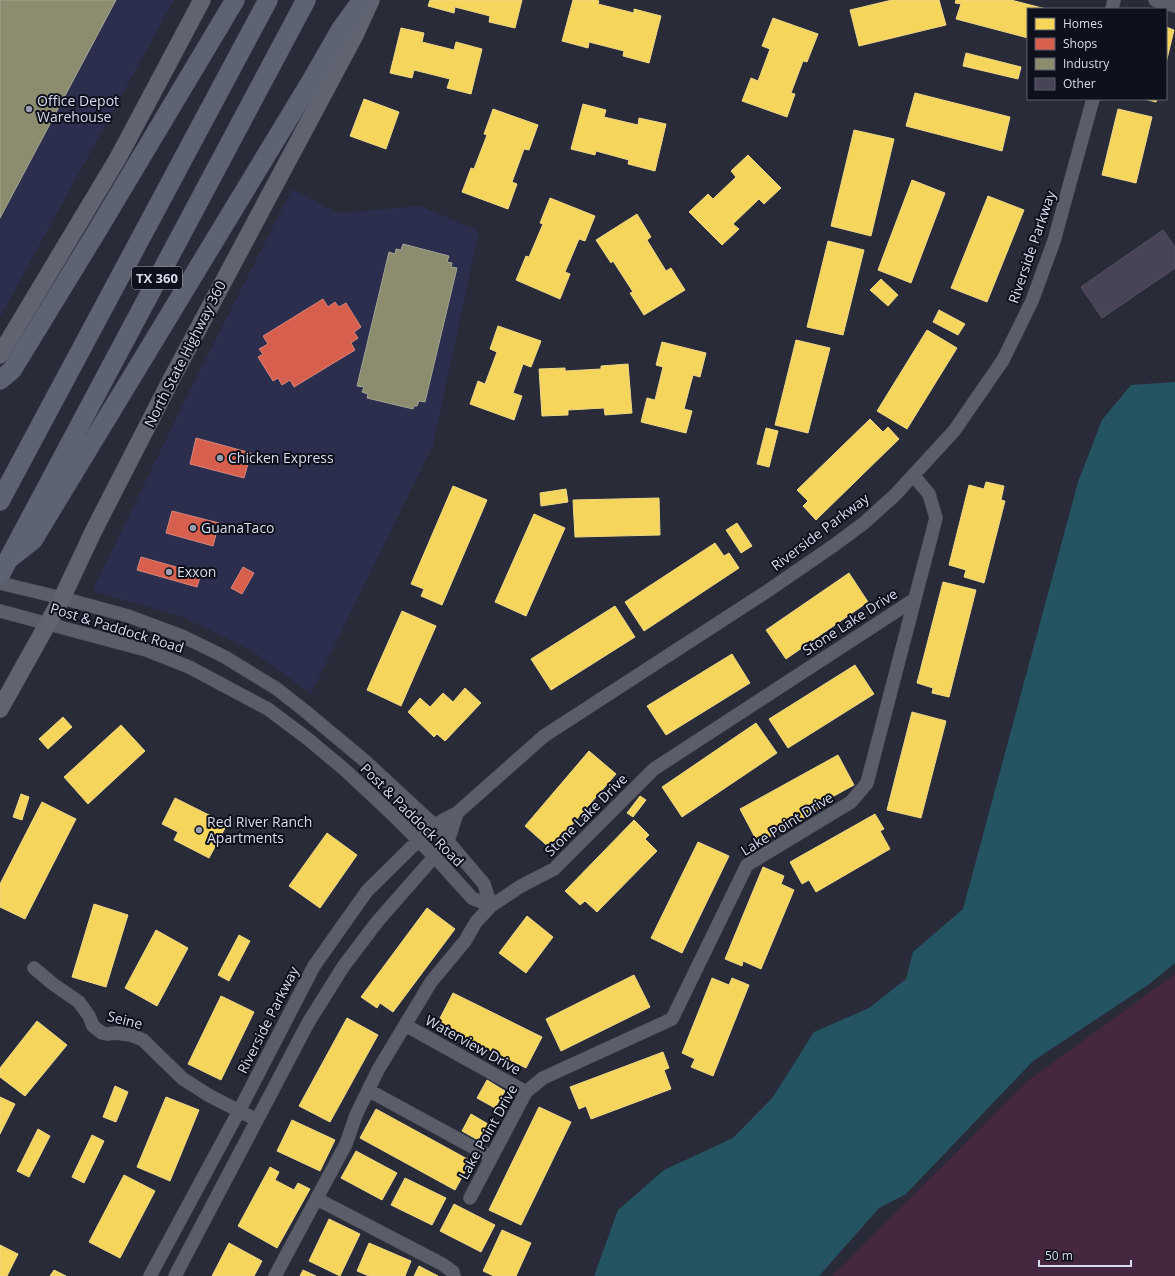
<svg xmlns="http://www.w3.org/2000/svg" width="1175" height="1276" font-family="'Open Sans',sans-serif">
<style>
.built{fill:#2b2e4c}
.green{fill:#462740}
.water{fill:#245462}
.homes{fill:#f6d55c;stroke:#edd787}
.shops{fill:#d6604d;stroke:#d6857d}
.industry{fill:#8c8c6e;stroke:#a2a494}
.building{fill:#484355;stroke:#55535f}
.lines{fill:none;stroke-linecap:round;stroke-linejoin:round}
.minor-casing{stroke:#464855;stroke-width:14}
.major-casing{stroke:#464855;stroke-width:18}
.highway-casing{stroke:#464855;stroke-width:20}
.minor{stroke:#5b5d69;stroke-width:13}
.major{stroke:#5f6470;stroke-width:17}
.highway{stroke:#5d6371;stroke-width:19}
.poi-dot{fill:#9a9dad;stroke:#0e101b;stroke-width:1.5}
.labels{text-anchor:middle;stroke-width:4;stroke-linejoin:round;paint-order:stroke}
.shield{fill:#0e101b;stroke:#9b9ead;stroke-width:1}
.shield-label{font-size:13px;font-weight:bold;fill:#d7dbec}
.poi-label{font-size:14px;fill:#d7dbec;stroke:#0e101b;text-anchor:start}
.street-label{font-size:14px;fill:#d7dbec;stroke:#0e101b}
</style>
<rect width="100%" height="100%" fill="#292b39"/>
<path class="built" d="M0,0H174L0,317Z
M292,189L338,213L420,206L479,231L433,445L311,694L251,650L180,616L92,591L190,390Z"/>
<path class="green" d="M1175,974V1276H832L1029,1080Z"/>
<path class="water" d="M1175,382V963L1148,985L1033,1061L906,1194L879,1208L819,1276H594L618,1210L664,1170L733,1138L773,1097L814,1032L869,1008L906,979L913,952L963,909L1078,482L1102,420L1131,385Z"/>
<path class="homes" d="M430,0H522L515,28L489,22L490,16L455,7L454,13L428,6Z
M573,0H597L599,1L598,4L634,13V9L661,16L649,63L623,56L624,51L589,42L588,48L562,41Z
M892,0H939L946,25L859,46L850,10Z
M956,0H1011L1046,9H1028V38L956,19L961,4L955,3Z
M773,18L818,34L807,62L803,61L791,93L795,94L787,117L742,101L751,78L758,81L770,49L762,46Z
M1166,27L1174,30L1166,63Z
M401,28L424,33L422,42L454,50L456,42L482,49L471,94L447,88L450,79L414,70L412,78L390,73Z
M966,53L1021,67L1018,79L963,66Z
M915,93L1010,117L1002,151L906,126Z
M364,99L399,112L386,149L350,136Z
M1144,99H1157L1156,102Z
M583,104L606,110L604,117L638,125L639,118L666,124L655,171L628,164L629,160L596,151L595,155L571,149Z
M493,109L538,125L529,150L524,149L512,182L517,184L508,209L462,192L471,168L474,169L487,135L484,134Z
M1118,109L1152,117L1136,183L1102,175Z
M854,130L894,139L871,236L831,226Z
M748,155L781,188L764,204L759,199L733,224L739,229L722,245L689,212L708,194L713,199L736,177L731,171Z
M912,180L945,193L911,283L878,270Z
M988,196L1024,210L987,302L951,288Z
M550,198L595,216L585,241L579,239L565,272L570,274L560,299L516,280L526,256L529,257L543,224L540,223Z
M637,214L651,237L647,240L666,271L671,268L685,290L644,315L630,293L633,292L613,261L611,263L596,240Z
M828,241L864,250L843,335L807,327Z
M881,279L898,295L888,306L870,290Z
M939,310L965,324L958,335L933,322Z
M498,326L541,341L531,367L523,364L513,393L522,396L514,420L470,404L478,381L485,384L497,352L490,349Z
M927,330L957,348L907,429L877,411Z
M796,340L830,348L808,433L775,425Z
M662,342L706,353L700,377L693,375L684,409L692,411L686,433L641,422L647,398L655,400L663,367L656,365Z
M628,364L632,413L605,415L604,408L568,410V415L542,416L539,369L565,368V371L601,369V366Z
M870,419L883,432L888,427L899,439L816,520L803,506L808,501L797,490Z
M766,428L778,431L769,467L757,464Z
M986,482L1004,486L1001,500L1005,501L984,583L964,577L966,570L949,565L969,485L984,489Z
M453,486L487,500L442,605L421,596L424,589L411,584Z
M566,489L568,502L541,506L540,493Z
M659,498L660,535L575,537L573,500Z
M534,514L565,528L526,616L495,602Z
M737,523L752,546L741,553L726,530Z
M715,543L724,556L729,553L739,568L644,631L625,602Z
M849,573L868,602L786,659L766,630Z
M943,582L976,590L949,697L932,693L933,688L917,683Z
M615,606L635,637L551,690L531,659Z
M402,611L436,626L401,706L367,690Z
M732,654L750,683L666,735L647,706Z
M855,665L874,694L788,748L769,719Z
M465,688L481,703L445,741L437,734L434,737L408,712L420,698L430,707L443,693L453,702Z
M912,712L946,721L921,818L887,810Z
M63,717L72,727L48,749L39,739Z
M756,723L777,753L682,817L662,787Z
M121,725L145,751L88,804L64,777Z
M589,751L616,774L551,849L525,826Z
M838,755L854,785L823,802L825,806L758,843L740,809Z
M21,794L29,797L22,820L13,817Z
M640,796L646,800L633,817L627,813Z
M175,798L215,818L213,821L225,828L209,858L174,840L178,832L162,824Z
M42,802L76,819L25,919L0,907V884Z
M875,814L884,829L880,831L890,849L816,892L809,880L802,884L790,862Z
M634,820L649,835L645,839L657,851L597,912L585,901L580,905L565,891Z
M327,833L357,855L320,908L289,886Z
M698,842L729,856L682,953L651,938Z
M763,867L784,876L781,884L794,890L761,969L743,961L742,966L725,959Z
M94,904L128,915L106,987L72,977Z
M427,908L455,929L393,1012L380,1003L377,1008L361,997Z
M527,916L553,937L526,973L499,953Z
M156,930L188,948L157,1006L125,988Z
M239,935L250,941L229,981L218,975Z
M634,975L650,1007L561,1051L546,1019Z
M712,978L729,985L732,978L749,985L713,1076L691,1067L695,1059L682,1053Z
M453,993L542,1037L526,1068L437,1024Z
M221,996L254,1012L221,1080L188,1064Z
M347,1018L378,1035L330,1122L299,1106Z
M37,1021L67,1045L25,1096L0,1077V1068Z
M663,1052L669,1068L664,1070L671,1089L591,1119L586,1106L579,1109L570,1087Z
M487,1080L505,1091L495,1108L477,1098Z
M115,1086L128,1092L116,1122L103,1117Z
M0,1097L15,1104L0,1134Z
M166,1097L199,1110L170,1181L137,1167Z
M539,1107L571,1122L521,1225L489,1210Z
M376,1109L471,1161L455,1190L360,1138Z
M471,1114L488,1124L478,1140L462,1131Z
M292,1120L335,1140L320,1171L277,1151Z
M38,1129L50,1136L29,1177L17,1171Z
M92,1135L104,1141L84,1183L72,1177Z
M356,1151L397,1173L382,1200L341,1178Z
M270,1167L279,1172L275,1180L294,1190L298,1183L310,1189L277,1248L238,1226Z
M124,1175L155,1191L120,1258L89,1242Z
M405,1178L446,1198L432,1225L391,1205Z
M454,1204L495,1225L481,1252L440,1231Z
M329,1219L360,1234L340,1276L309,1261Z
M502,1230L531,1243L516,1276H494L483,1271Z
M229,1243L262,1261L254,1276H212Z
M369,1243L411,1261L405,1276H369L357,1271Z
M0,1245L18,1254L7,1276H0Z
M419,1266L438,1276H414Z
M54,1270L66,1276H50Z
M303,1270L316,1276H300Z"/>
<path class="shops" d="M323,299L328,307L335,302L339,307L346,303L361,327L354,332L358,338L351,343L355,350L294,387L290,380L282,385L278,378L273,381L258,357L263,354L259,349L268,344L263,336Z
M196,438L251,453L244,478L190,464Z
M172,511L219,523L213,546L166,533Z
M141,557L201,574L197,587L137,570Z
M243,567L254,573L242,594L231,588Z"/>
<path class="industry" d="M0,0H116L0,218Z
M403,244L449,256L447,262L452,263L451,267L457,268L425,402L419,401L417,406H414L413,409L367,398L368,394L362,392L364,387L357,386L389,252L395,254L396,249L401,250Z"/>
<path class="building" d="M1163,230L1175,247V268L1102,318L1081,287Z"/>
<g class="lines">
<defs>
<path id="minor" d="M1155,0L1175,6
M1112,9L1114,0
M0,583L62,598L128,616L182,636L225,657L277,689L305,711L365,761L434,825L484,884L491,906
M0,611L146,650L189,667L268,709L308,739L345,770L392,814L434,856L472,898L491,906
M34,968L53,984L79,1002L89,1016L93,1026L102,1033L107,1034L116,1033L131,1035L143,1040L183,1079L210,1096L257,1120
M405,1025L526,1092
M368,1090L491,1157
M470,1198L526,1092L543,1078L672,1019L747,865L851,802L867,783L936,518L929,494L913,475
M317,1199L442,1264L453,1272L454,1276
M150,1276L239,1111L314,966L367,891L434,825L457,813L544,736L769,590L833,546L864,523L895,495L954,431L1003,360L1032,301L1054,241L1093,99
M175,1276L308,1023L343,967L377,922L448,841L457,813
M275,1276L346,1144L356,1115L378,1070L431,982L465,941L476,922L491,906L521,886L554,869L654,769L915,599"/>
<path id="major" d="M0,355L118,158L202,0
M0,709L62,598L94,530L173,376L355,35L371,0"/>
<path id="highway" d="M0,380L12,370L97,231L235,0
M0,501L268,0
M10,558L33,540L310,83L341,29L362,0
M0,575L306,0"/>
</defs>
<use href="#minor" class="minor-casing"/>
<use href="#major" class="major-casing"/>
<use href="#highway" class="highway-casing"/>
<use href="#minor" class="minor"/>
<use href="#major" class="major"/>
<use href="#highway" class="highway"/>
</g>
<g class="poi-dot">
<circle cx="29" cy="109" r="4"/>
<circle cx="220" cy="458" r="4"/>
<circle cx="193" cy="528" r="4"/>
<circle cx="169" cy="572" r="4"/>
<circle cx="199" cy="830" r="4"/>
</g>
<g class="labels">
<rect class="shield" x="132" y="267" width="50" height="22" rx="3"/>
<g class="shield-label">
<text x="157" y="283">TX 360</text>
</g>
<g class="poi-label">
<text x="37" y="106">Office Depot<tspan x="37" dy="16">Warehouse</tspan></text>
<text x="228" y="463">Chicken Express</text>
<text x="201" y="533">GuanaTaco</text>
<text x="177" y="577">Exxon</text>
<text x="207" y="827">Red River Ranch<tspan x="207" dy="16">Apartments</tspan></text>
</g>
<g class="street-label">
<text transform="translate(1032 247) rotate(-71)" y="5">Riverside Parkway</text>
<text transform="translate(185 354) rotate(-63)" y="5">North State Highway 360</text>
<text transform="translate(820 532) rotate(-37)" y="5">Riverside Parkway</text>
<text transform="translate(850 622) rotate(-33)" y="5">Stone Lake Drive</text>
<text transform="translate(117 628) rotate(17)" y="5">Post &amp; Paddock Road</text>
<text transform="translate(412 815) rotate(45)" y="5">Post &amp; Paddock Road</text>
<text transform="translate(586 815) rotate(-45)" y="5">Stone Lake Drive</text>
<text transform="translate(787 824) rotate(-32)" y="5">Lake Point Drive</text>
<text transform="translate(125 1020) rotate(14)" y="5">Seine</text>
<text transform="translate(268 1020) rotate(-63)" y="5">Riverside Parkway</text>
<text transform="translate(473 1045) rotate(29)" y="5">Waterview Drive</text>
<text transform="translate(488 1132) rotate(-61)" y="5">Lake Point Drive</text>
</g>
</g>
<rect x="1027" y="8" width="140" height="92" fill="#0e101b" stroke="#5e616f"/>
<rect x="1035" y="18" width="20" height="12" fill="#f6d55c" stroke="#5e616f"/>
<text x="1063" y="28" font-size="12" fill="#d7dbec">Homes</text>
<rect x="1035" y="38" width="20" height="12" fill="#d6604d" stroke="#5e616f"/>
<text x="1063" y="48" font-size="12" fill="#d7dbec">Shops</text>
<rect x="1035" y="58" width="20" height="12" fill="#8c8c6e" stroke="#5e616f"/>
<text x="1063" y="68" font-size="12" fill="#d7dbec">Industry</text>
<rect x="1035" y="78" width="20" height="12" fill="#484355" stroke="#5e616f"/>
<text x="1063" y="88" font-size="12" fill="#d7dbec">Other</text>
<path d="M1039 1260v6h92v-6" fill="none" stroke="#d7dbec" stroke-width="2"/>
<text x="1045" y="1260" font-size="12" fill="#d7dbec" stroke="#0e101b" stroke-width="3" paint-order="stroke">50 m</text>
</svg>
